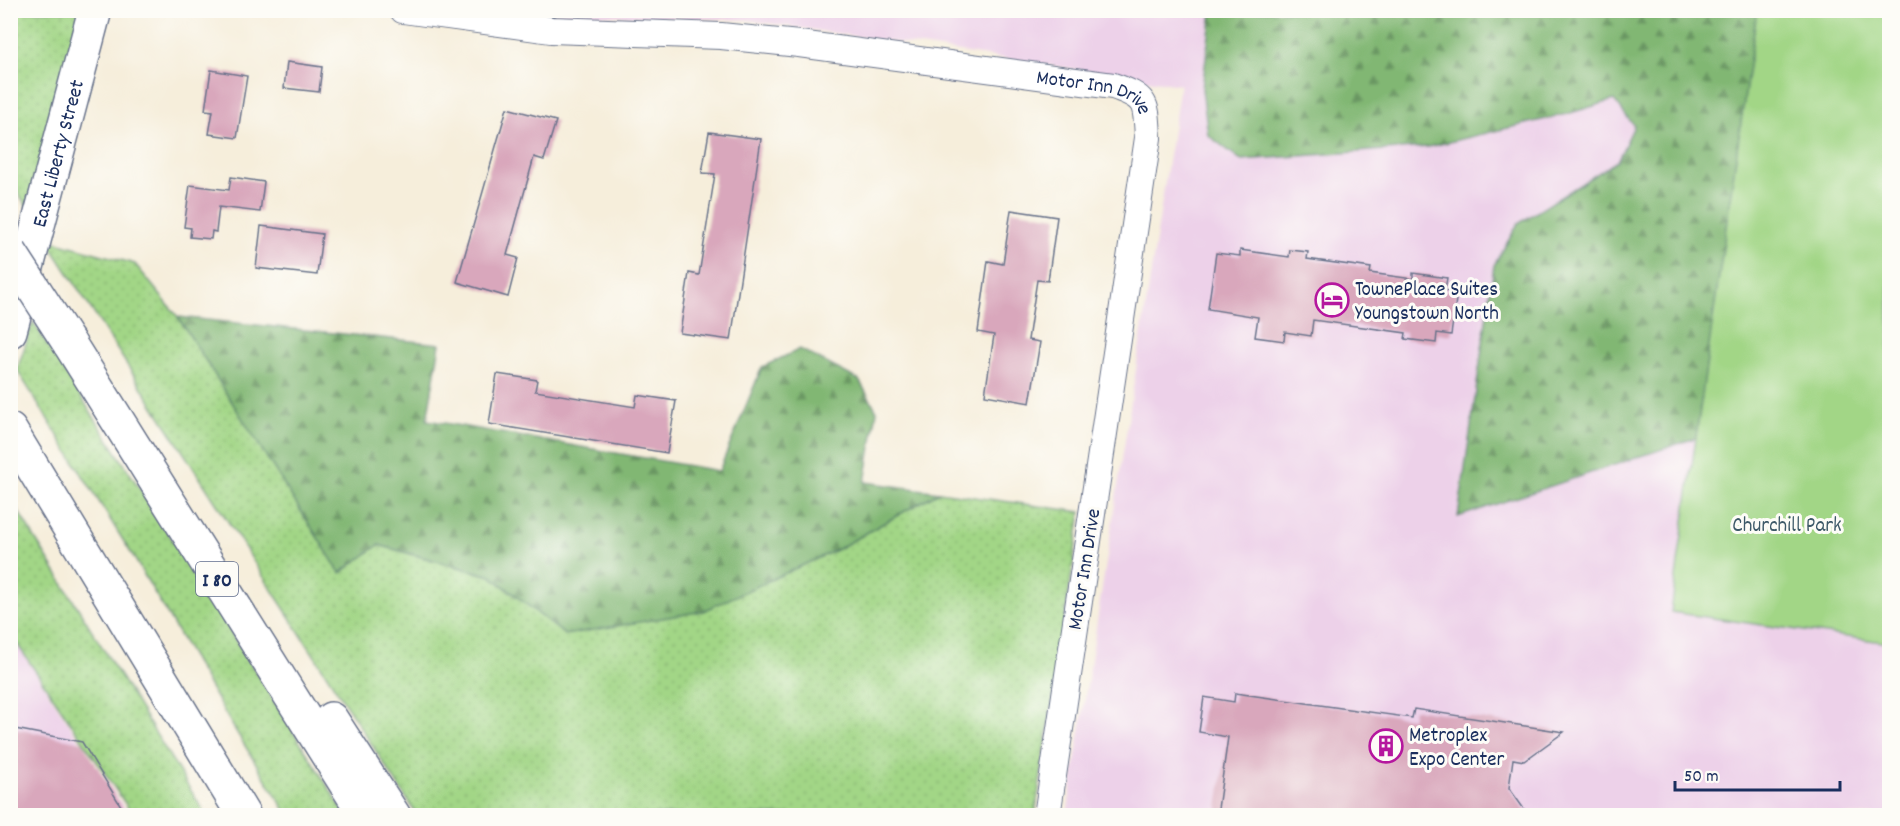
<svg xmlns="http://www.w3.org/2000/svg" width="1900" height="826" font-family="Dekko,sans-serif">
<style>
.built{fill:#edd1e9}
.grass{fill:url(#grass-dots);stroke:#5e8272;stroke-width:1.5}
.forest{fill:url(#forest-firs);stroke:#4e7368;stroke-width:1.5}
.park{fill:#a2d686;stroke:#5e8272;stroke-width:1.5}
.building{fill:#d9a7bc}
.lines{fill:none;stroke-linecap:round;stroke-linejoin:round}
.street-casing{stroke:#68728a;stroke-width:28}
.secondary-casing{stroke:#68728a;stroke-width:36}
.highway-casing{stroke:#68728a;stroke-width:36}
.street{stroke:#fff;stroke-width:26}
.secondary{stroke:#fff;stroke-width:33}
.highway{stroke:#fff;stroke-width:33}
.highway-bridge-casing{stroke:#68728a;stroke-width:36;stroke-linecap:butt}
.highway-bridge{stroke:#fff;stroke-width:33}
.labels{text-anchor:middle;stroke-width:6;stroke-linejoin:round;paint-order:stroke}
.shield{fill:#fdfcf7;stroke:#5f6c8c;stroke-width:1.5}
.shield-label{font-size:20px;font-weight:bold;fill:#1b2f5e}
.street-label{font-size:21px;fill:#1b2f5e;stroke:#fdfcf7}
.poi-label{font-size:21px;fill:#1b2f5e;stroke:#fdfcf7;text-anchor:start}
.park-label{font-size:21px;fill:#3d5968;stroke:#fdfcf7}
</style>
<defs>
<pattern id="grass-dots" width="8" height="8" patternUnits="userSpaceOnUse" patternTransform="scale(1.5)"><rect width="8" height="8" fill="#a2d686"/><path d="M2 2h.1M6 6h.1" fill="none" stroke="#8bb876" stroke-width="1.8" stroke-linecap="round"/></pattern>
<pattern id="forest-firs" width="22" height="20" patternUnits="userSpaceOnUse" patternTransform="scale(1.5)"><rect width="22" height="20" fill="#81b773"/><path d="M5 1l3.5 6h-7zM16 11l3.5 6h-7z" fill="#699562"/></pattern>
</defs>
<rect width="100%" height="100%" fill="#fdfcf7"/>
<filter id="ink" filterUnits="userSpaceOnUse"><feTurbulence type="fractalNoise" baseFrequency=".0167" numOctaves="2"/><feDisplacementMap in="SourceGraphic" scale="12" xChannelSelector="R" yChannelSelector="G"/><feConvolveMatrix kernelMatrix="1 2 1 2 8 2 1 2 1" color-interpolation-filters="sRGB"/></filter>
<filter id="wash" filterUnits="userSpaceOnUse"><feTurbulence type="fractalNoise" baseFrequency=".008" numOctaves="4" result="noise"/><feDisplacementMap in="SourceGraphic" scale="24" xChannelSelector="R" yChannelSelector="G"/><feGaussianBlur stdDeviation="1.35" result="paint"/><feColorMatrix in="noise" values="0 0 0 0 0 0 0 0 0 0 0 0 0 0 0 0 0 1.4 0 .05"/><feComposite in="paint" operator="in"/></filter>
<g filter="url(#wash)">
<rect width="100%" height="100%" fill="#f6eedb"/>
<path class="built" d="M530,11H1212L1202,88L1567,114L1613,100L1634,126L1617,161L1527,218L1459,516L1696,438L1671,612L1889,643V815H1067L1180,85L747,20L565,14Z
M11,636L129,815H11Z"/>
<path class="grass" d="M11,11H83L30,212L11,181Z
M46,239L135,264L178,317L341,573L378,545L491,576L565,635L836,550L939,492L1081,512L1035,815H417Z
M33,322L158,517L346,815H288L229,720L136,561L17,370Z
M10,498L206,815H133L11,635Z"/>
<path class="forest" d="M1212,11H1757L1696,438L1458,517L1494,265L1518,224L1617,161L1634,126L1614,100L1567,114L1428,147L1241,160L1208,135L1202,89Z
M178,317L440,344L427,420L719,471L762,367L800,349L859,380L877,411L865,482L939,492L836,550L703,611L565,635L491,576L379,545L340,573Z"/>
<path class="park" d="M1757,11H1889V643L1671,612Z"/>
<g id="blocks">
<path class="building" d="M287,62L322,67L319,92L284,88Z
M211,70L247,76L237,138L209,134L213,111L205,110Z
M507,108L556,121L544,160L534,157L507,255L518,258L508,297L457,282Z
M709,132L761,139L731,340L680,333L689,273L699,275L715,174L702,173Z
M231,177L264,182L260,212L219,207L216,232L212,231L211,239L190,237L191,228L184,227L190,185L229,190Z
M1011,210L1057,217L1048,281L1037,280L1028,340L1040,342L1030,403L985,395L994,335L978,332L988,261L1003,264Z
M261,226L322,234L317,275L256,268Z
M1240,250L1289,257L1290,250L1308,252L1307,259L1371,268L1370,273L1413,279V273L1447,278L1445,290L1457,292L1451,335L1437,333L1436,343L1405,339L1406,333L1313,320L1311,336L1285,332L1284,341L1255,337L1258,317L1208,309L1216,253L1240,256Z
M497,374L537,380L535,391L635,407L637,395L676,401L667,453L489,424Z
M1235,693L1412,718L1414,709L1564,732L1524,761L1513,759L1509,788L1529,816H1309L1280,810L1279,816H1217L1228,737L1199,732L1204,697L1234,702Z
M10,728L82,742L127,816H10Z"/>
</g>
</g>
<g filter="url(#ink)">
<use href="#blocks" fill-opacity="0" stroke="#68728a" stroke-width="1.5"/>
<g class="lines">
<defs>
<g id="street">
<path id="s1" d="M403,10L551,30L721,36L799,44L1113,86C1148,98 1146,103 1148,138L1047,816"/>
</g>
<g id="secondary">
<path id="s2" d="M10,331L95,10"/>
</g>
<path id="highway" d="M69,343L366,816
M10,430L244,816
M331,719L394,816"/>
</defs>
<use href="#street" class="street-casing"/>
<use href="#secondary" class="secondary-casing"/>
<use href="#highway" class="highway-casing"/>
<use href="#street" class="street"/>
<use href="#secondary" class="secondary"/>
<use href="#highway" class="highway"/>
<defs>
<path id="highway-bridge" d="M10,252L69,343"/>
</defs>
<use href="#highway-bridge" class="highway-bridge-casing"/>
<use href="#highway-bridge" class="highway-bridge"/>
</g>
</g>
<defs>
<symbol id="hotel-ring" viewBox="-11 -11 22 22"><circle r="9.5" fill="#fdfcf7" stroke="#b5179e" stroke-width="1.5"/><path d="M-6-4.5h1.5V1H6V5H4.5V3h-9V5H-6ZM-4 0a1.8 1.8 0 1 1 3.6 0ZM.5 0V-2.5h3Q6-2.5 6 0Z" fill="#b5179e"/></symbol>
<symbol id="building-ring" viewBox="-11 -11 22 22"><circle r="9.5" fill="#fdfcf7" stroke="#b5179e" stroke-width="1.5"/><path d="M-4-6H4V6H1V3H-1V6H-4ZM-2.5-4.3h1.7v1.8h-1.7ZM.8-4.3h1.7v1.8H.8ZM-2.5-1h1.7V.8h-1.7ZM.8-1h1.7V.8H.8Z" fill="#b5179e"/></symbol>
</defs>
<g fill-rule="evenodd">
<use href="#hotel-ring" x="1313" y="281" width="38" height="38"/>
<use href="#building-ring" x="1367" y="727" width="38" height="38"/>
</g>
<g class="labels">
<rect class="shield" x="196" y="562" width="42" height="34" rx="4.5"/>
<g class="shield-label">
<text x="217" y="586">I 80</text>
</g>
<g class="street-label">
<text dy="7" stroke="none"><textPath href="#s1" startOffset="699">Motor Inn Drive</textPath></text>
<text dy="7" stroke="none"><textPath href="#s2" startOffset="184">East Liberty Street</textPath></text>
<text transform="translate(1083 569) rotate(-81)" y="7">Motor Inn Drive</text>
</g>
<g class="poi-label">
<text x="1355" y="295">TownePlace Suites<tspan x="1355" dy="24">Youngstown North</tspan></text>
<text x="1409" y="741">Metroplex<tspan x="1409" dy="24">Expo Center</tspan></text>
</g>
<g class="park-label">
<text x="1787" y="531">Churchill Park</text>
</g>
</g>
<rect width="1900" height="826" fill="none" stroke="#fdfcf7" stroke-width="36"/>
<path d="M1675 781v9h165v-9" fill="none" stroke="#1b2f5e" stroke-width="3"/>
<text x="1684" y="781" font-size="18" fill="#1b2f5e" stroke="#fdfcf7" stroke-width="4.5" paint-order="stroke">50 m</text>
</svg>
